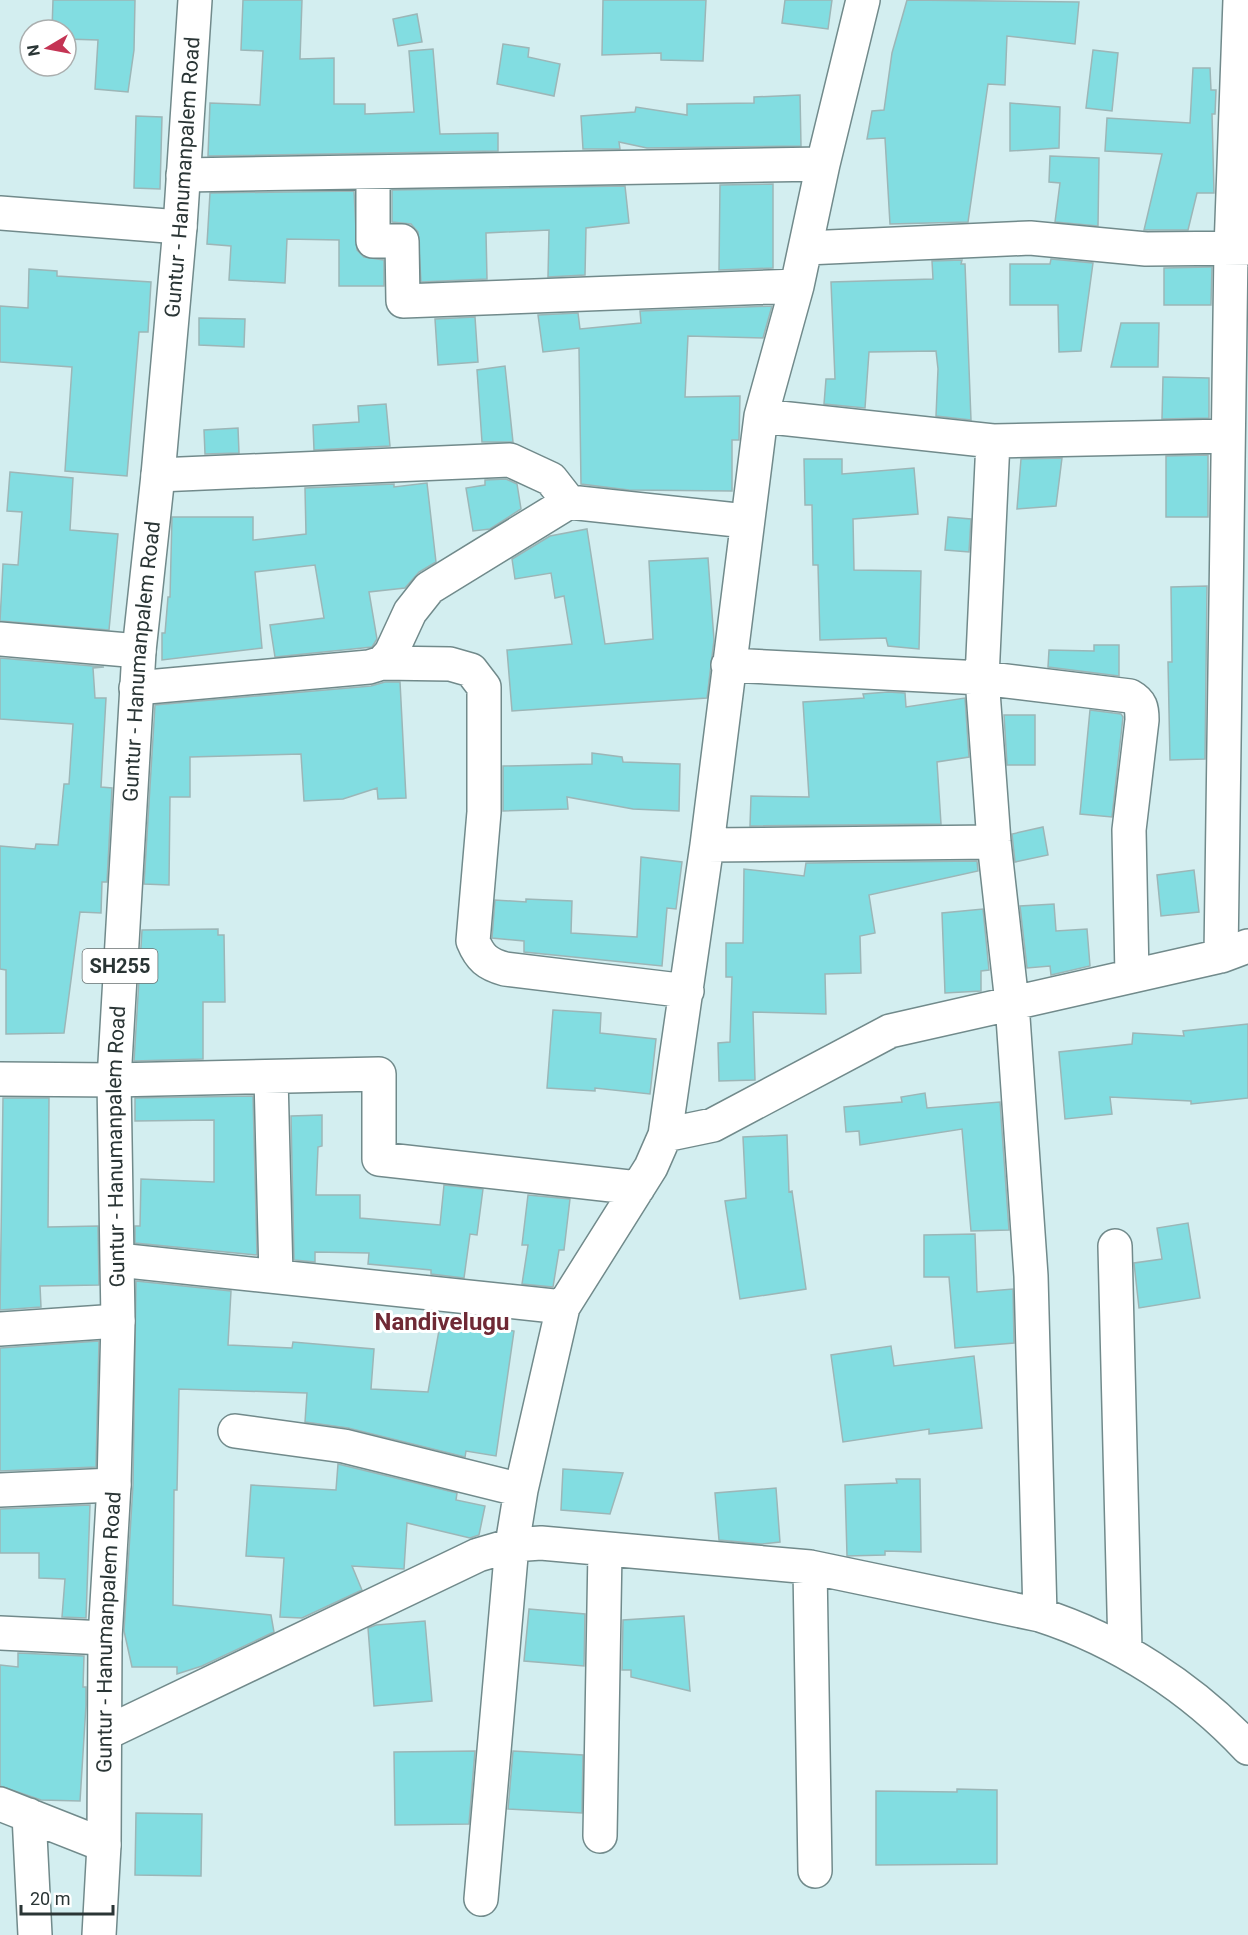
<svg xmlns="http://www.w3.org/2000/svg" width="1248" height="1935" font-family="Roboto,sans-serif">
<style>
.building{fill:#82dde1;stroke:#9cb6b7;stroke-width:1.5}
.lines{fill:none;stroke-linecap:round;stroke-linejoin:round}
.minor-casing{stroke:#718a8b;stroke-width:36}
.major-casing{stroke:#718a8b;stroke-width:36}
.minor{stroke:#fff;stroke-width:33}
.major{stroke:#fff;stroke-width:33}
.labels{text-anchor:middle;stroke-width:6;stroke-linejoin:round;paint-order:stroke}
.shield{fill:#fff;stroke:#6a7272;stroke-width:1.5}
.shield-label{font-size:20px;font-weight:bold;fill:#2a3535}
.street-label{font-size:21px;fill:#2a3535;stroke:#fff}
.quarter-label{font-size:24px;font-weight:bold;fill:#6f2935;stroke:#fff}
</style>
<rect width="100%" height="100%" fill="#d3eef0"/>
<path class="building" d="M53,0H135L134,50L128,92L95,89L98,40L66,39V30H52Z
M243,0H302L300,59L334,58V104H365V114L414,112L409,51L433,49L440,134L498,133V151L208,156L210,103L260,105L263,51L241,50Z
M603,0H706L703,61L661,60V53L602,55Z
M785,0H832L828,29L782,23Z
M907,0L1079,2L1075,44L1007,36L1005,85L988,84L968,222L890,224L885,138L867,139L872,111L884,110L892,53Z
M417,14L422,42L398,46L393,19Z
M503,44L529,48L528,57L560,64L554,96L497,84Z
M1093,50L1118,53L1112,111L1086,108Z
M1193,68H1210L1211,90H1216L1215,114H1212L1214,193H1197L1188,230H1144L1162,154L1105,151L1107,118L1190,123Z
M800,95L801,146L647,148L619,142L620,149H583L581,116L635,112L636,107L687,115V104L754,103V97Z
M1010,103L1060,107L1059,148L1010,151Z
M136,116L162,117L160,189L134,188Z
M1050,156L1099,158L1098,226L1055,222L1060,183L1049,182Z
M773,184V268L719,270L720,185Z
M625,186L629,223L586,228L585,275L548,277L549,230L486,233L487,279L421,282L418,232L411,224L392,222V190Z
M354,191L357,250L364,257L384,260V286H339V240L287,239L285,283L229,280L231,246L207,244L210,193Z
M1051,259L1093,263L1081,351L1059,352L1058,305H1010V264H1050Z
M962,260L961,264H965L971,420L936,416L938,369L936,351L869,352L865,408L824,404L826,379H835L831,282L933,279L932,261Z
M1209,267H1212L1211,305H1164V268Z
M29,269L57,271V276L151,282L148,332H139L127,476L65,471L72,367L0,362V306L28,308Z
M772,306L763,338L688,336L685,397L740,396L739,440H732V491L629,490L581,484L579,348L543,352L538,315L578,313L580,329L641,323L640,311Z
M475,317L478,362L438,365L435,319Z
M199,318L245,319L244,347L199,345Z
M1121,323H1159L1158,367H1111Z
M505,366L513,442H482L477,370Z
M1163,377L1209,378V418L1162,419Z
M386,404L390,446L314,450L313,425L359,422L358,406Z
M238,428L239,453L205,454L204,430Z
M1208,455V517H1166V456Z
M1062,458L1056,506L1017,509L1021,459Z
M804,459H842V474L914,468L918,514L853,519L854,570L921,571L919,649L888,646L886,638L820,640L818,565H813L812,505H805Z
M10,472L73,478L70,530L118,534L109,630L0,621L3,564L18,565L22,512L7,511Z
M506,479L517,484L521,509L490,529L473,531L466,488L485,485V480Z
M427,483L436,562L419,572L405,588L369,592L377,639L372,647L275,657L270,625L324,618L315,565L255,572L262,648L162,660V633H165L168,597H170L172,517H253V540L306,534L305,488L394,484V487Z
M948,517L971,519L969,552L945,550Z
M587,529L605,644L653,639L649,561L708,558L714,640L707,698L512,711L507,650L572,644L564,596L555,598L551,573L515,579L512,559L550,536Z
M1207,586L1205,759L1170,760L1168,662H1172L1171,587Z
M1094,645H1119V676L1048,667L1049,650L1094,651Z
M0,658L104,667L93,668L95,698H106L101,787L112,788L107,882H102L101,913L80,912L64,1033L6,1034V970L0,969V846L35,849L36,844L58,845L64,784H69L73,724L0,719Z
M385,682H400L406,798L378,799L377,788L343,799L304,801L301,754L190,757V797H170L169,885L144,884L155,705L371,686Z
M888,692L905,693L906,707L965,698L969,757L937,762L941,824L750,826L751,796L809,797L803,702L864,698L863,694Z
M1090,710L1121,714L1123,717L1112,817L1080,814Z
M1004,715H1035V765H1007Z
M592,753L622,757L623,762L680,764L679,811L633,809L567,797L568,809L503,811V766L592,764Z
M1043,827L1048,855L1015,862L1012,834Z
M641,857L682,862L676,909L667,908L662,966L524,952V941L492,938L495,900L526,902V899L572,901L571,933L637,937Z
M977,861L978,871L869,895L875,933L860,936L861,973L825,974L826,1014L753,1012L755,1080L719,1081L718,1043L730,1042L732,977H726V943H743L744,869L804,876L806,863Z
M1194,870L1199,912L1161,916L1157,875Z
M1054,904L1056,931L1087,929L1090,966L1051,975L1050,966L1027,968L1020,906Z
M983,909L989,970L981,971V991L945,993L942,913Z
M218,929V935H224L225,1002H203V1059L134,1061L142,930Z
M553,1010L601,1013L600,1033L656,1039L650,1094L595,1088V1091L547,1088Z
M1248,1024V1098L1191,1104V1101L1110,1097L1112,1114L1065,1119L1059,1052L1132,1044L1133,1033L1184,1036L1183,1031Z
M925,1093L927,1108L1000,1102L1009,1230L971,1231L962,1129L860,1145L859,1131L846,1132L844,1107L902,1102L901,1097Z
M253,1096L257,1255L135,1243V1226H140L141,1179L214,1182V1120L135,1121V1098Z
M3,1098H49L48,1227L98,1226L99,1285L40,1286L41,1307L0,1310Z
M322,1115V1146L318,1147L316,1195H360V1218L440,1225L444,1185L483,1189L477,1235L470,1234L464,1278L431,1274V1270L368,1264L369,1253L315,1252V1262L294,1260L291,1116Z
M787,1135L789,1192L792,1191L806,1289L740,1299L725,1201L746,1198L743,1137Z
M528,1195L570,1199L564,1250H559L553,1287L522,1284L528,1245H522Z
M1188,1223L1200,1298L1139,1308L1134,1263L1162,1259L1157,1228Z
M975,1234L977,1292L1013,1289L1014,1343L955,1348L949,1277H924V1235Z
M136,1281L231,1291L228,1345L292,1348L293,1342L374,1349L371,1389L428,1392L441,1319L514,1331L496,1456L466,1451L465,1457L348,1428L305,1422L307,1393L179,1389L177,1490H174L173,1605L271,1615L274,1632L202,1666L177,1674V1667H132L124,1631L133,1485Z
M99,1341L96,1467L0,1471V1348Z
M891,1346L894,1366L974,1356L982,1428L929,1434V1429L843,1442L831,1355Z
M338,1464L457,1493L456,1500L485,1506L479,1535L470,1538L407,1523L404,1569L352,1566L362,1590L302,1618L280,1617L284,1558L246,1556L251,1485L336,1490Z
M563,1469L623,1473L610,1514L561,1510Z
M896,1479H920L921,1552L885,1551V1555L847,1556L845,1485L897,1483Z
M776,1488L780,1542L761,1544L719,1540L715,1493Z
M90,1505L86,1618L62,1617L65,1579L39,1578V1553H0V1509Z
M529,1609L585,1614L584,1666L524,1661Z
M684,1616L690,1691L631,1677V1670H622L623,1620Z
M425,1621L432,1701L374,1706L368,1628L376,1625Z
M18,1653L84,1656L83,1687H86V1705L80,1801L41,1800L0,1786V1665L18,1667Z
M475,1751L469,1824L395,1825L394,1752Z
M513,1751L583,1755L582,1813L508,1809Z
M957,1789L997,1790V1864L876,1865V1791L957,1792Z
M136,1813L202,1814L201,1876L135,1875Z"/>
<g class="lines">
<defs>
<path id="minor" d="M373,172V241H402L403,301L797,286
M183,175L823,164
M0,213L180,227
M806,248L1030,238L1146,249L1248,248
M761,416L993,441L1228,436
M993,441L982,678L994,842L1012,1003L1031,1276L1040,1615
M158,475L510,460L551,479L569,502L746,521
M0,639L139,651
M382,663L450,664L471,670L484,687V812L473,941C480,958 487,964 505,969L687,991
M728,665L982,678L1130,696C1141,702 1142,708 1142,720L1129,830L1132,976
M136,688L369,667L382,663L391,653L410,612L429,588L569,502
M707,845L994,842
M1221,956L1231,249L1240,0
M271,1077L276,1276
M0,1079L114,1080L379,1074V1159L638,1188
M665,1135L713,1125L890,1031L1221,956L1248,946
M1115,1246L1125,1650
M118,1260L563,1307
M0,1329L118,1321
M235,1431L344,1446L521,1490
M0,1490L114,1485
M810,1567L815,1871
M0,1633L105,1638
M106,1733L478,1555L512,1545L541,1543L810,1567L1040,1615C1118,1640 1192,1688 1248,1748
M0,1804L104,1845
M29,1815L35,1935
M600,1836L605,1550
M481,1899L512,1545L521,1490L563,1307L651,1167L665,1135L707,845L761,416L797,286L823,164L863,0"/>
<g id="major">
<path id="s1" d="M99,1935L104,1845L105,1638L114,1485L118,1321L114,1080L139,651L158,475L180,227L195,0"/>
</g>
</defs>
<use href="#minor" class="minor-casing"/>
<use href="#major" class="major-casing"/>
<use href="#minor" class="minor"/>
<use href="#major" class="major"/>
</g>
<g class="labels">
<rect class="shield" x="82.5" y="949" width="75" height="34" rx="4.5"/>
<g class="shield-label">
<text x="120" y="973">SH255</text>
</g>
<g class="street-label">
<text dy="7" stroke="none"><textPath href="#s1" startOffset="1761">Guntur - Hanumanpalem Road</textPath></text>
<text dy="7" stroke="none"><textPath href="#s1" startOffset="1275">Guntur - Hanumanpalem Road</textPath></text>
<text dy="7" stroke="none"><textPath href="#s1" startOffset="789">Guntur - Hanumanpalem Road</textPath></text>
<text dy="7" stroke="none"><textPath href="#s1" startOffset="303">Guntur - Hanumanpalem Road</textPath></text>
</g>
<g class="quarter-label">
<text x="442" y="1330">Nandivelugu</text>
</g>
</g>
<g transform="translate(48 48) rotate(260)"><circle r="28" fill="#ffffff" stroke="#aaaeae" stroke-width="1.5"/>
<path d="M0-4.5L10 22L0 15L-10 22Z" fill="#c43454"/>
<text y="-9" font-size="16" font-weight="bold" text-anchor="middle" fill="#2a3535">N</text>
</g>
<path d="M21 1905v9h92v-9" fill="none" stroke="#2a3535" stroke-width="3"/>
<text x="30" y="1905" font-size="18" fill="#2a3535" stroke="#ffffff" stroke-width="4.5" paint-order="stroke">20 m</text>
</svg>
